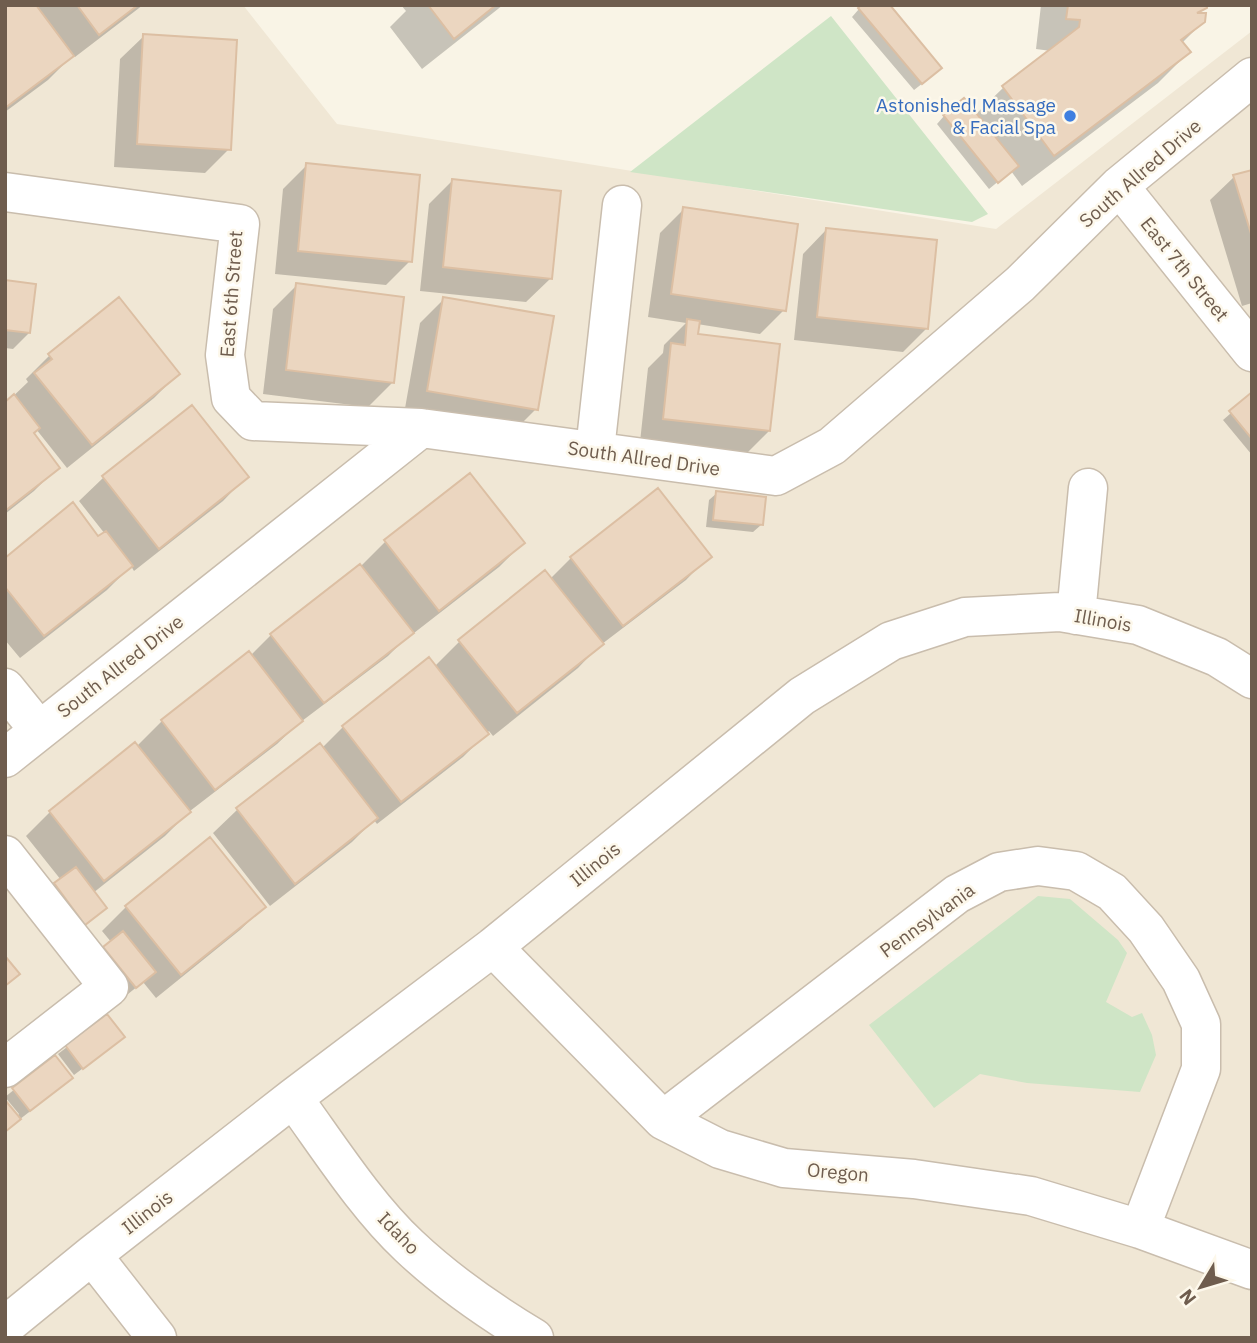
<svg xmlns="http://www.w3.org/2000/svg" width="1257" height="1343" font-family="'IBM Plex Sans',sans-serif">
<style>
.residential{fill:#f0e7d5}
.green{fill:#cfe5c6}
.shadow{fill:#0003}
.building{fill:#ebd6c0;stroke:#dcbfa3;stroke-width:2}
.lines{fill:none;stroke-linecap:round;stroke-linejoin:round}
.minor-casing{stroke:#c9bdad;stroke-width:41}
.minor{stroke:#fff;stroke-width:38}
.shop-dot{fill:#3f7fe0;stroke:#fdf8eb;stroke-width:2.5}
.labels{text-anchor:middle;stroke-width:5;stroke-linejoin:round;paint-order:stroke}
.shop-label{font-size:19px;fill:#366cbe;stroke:#fdf8eb;text-anchor:end}
.street-label{font-size:19px;fill:#6f5d4e;stroke:#fdf8eb}
</style>
<rect width="100%" height="100%" fill="#f9f4e6"/>
<path class="residential" d="M5,5H243L337,124L996,229L1252,31V1338H5Z"/>
<path class="green" d="M831,16L988,214L972,222L630,172Z
M1038,896L1070,899L1118,940L1127,953L1106,1002L1132,1017L1142,1013L1152,1035L1156,1055L1140,1092L1027,1083L980,1074L934,1108L869,1025Z"/>
<path class="shadow" d="M5,5H143L75,57L73,55L48,80L5,112Z
M401,5H503L422,69L390,27L406,11Z
M1041,5H1205L1197,15L1204,21L1182,43L1189,52L1158,83L1022,186L1011,171L989,189L937,124L944,116L975,115L1003,88L1051,51L1036,49Z
M859,9L932,76L914,90L852,17Z
M144,36L229,149L205,173L114,167L120,59Z
M307,165L410,261L386,285L275,274L283,189Z
M1252,171V303L1242,306L1210,200L1234,177Z
M453,180L550,279L526,302L420,291L429,204Z
M684,209L784,310L760,334L697,324L696,336L769,431L745,455L640,442L648,368L663,353L664,345L686,323L648,317L660,233Z
M826,230L927,328L903,352L794,340L803,254Z
M5,282L29,333L13,349L5,348Z
M297,285L392,383L368,407L263,394L273,309Z
M444,299L536,409L512,433L404,414L420,323Z
M50,355L178,374L154,398L67,468L36,429L32,434L58,467L34,491L5,514V404L28,382L26,379Z
M1252,395V455L1223,420Z
M191,408L246,477L223,501L134,571L131,566L107,590L20,658L5,640V560L98,539L105,534L79,501L103,478Z
M470,475L523,543L499,567L414,633L413,631L388,656L298,724L277,744L190,811L165,836L93,893L105,908L77,931L48,892L61,880L26,836L50,812L137,746L162,721L249,653L250,656L271,635L360,567L385,542Z
M658,490L709,556L686,580L598,647L578,668L493,736L489,731L463,757L377,824L374,820L352,842L270,906L213,833L237,810L319,745L322,748L343,727L429,660L434,667L460,641L550,579L571,558Z
M717,493L761,525L753,532L706,527L709,500Z
M210,839L264,907L240,930L156,998L143,982L128,994L97,956L112,943L102,931L126,907Z
M107,1016L115,1044L74,1075L58,1054Z
M55,1057L63,1086L11,1126L19,1114L5,1097Z"/>
<path class="building" d="M5,5H36L74,56L5,108Z
M77,5H138L99,35Z
M428,5H496L454,39Z
M861,5H890L942,68L922,84L858,8Z
M1068,5H1207V8L1197,13H1206L1205,22L1181,40L1191,52L1054,156L1002,86L1079,27L1080,20L1066,19Z
M143,34L237,40L231,150L137,144Z
M964,98L1019,166L998,183L943,115Z
M306,163L420,175L412,262L298,251Z
M1252,170V237L1233,175Z
M452,179L561,191L552,279L443,267Z
M683,207L798,224L786,311L671,294Z
M826,228L937,240L928,329L817,317Z
M5,280L36,284L30,333L5,330Z
M296,283L404,297L394,383L286,370Z
M119,297L180,374L92,445L34,373L52,359L48,354Z
M443,297L554,316L538,410L427,391Z
M687,319L700,321L698,334L780,344L770,431L663,419L671,343L685,345Z
M1252,392V439L1229,411Z
M14,394L40,428L34,433L60,468L5,511V402Z
M192,405L249,477L159,549L102,476Z
M470,473L525,543L439,611L384,540Z
M658,488L712,557L623,626L570,557Z
M716,491L766,497L763,525L713,520Z
M73,502L98,536L106,531L133,566L44,636L5,587V558Z
M360,564L414,633L324,703L270,634Z
M545,570L604,644L517,713L458,640Z
M249,651L303,721L215,790L161,720Z
M429,657L489,734L401,802L342,726Z
M135,742L191,812L104,881L49,811Z
M320,743L378,818L295,884L236,808Z
M210,837L266,907L181,975L125,906Z
M76,867L107,908L85,925L54,883Z
M123,931L156,972L136,988L103,947Z
M5,956L20,974L5,986Z
M107,1014L125,1037L83,1069L65,1045Z
M55,1055L73,1078L30,1111L12,1088Z
M5,1100L21,1119L5,1132Z"/>
<g class="lines">
<defs>
<path id="minor" d="M1119,186L1252,352
M5,192L240,224L225,355L231,398L253,421L421,428
M595,450L622,205
M1076,615L1088,488
M5,688L39,730
M5,758L421,428L776,476L832,446L1020,284L1119,186L1252,77
M5,855L109,987L5,1068
M493,947L663,1120L720,1149L784,1168L914,1179L1031,1196L1140,1229L1252,1270
M293,1098C328,1146 366,1206 409,1246C447,1282 489,1311 534,1338
M663,1120L957,894L999,872L1038,866L1076,871L1112,892L1146,929L1181,980L1201,1024V1069L1140,1229
M92,1255L157,1338
M5,1326L92,1255L293,1098L493,947L802,696L891,641L965,617L1060,612L1138,625L1217,657L1252,679"/>
</defs>
<use href="#minor" class="minor-casing"/>
<use href="#minor" class="minor"/>
</g>
<circle class="shop-dot" cx="1070" cy="116" r="7"/>
<g class="labels">
<g class="shop-label">
<text x="1056" y="112">Astonished! Massage<tspan x="1056" dy="22">&amp; Facial Spa</tspan></text>
</g>
<g class="street-label">
<text transform="translate(1140 173) rotate(-41)" y="7">South Allred Drive</text>
<text transform="translate(1185 269) rotate(51)" y="7">East 7th Street</text>
<text transform="translate(231 294) rotate(-86)" y="7">East 6th Street</text>
<text transform="translate(644 458) rotate(8)" y="7">South Allred Drive</text>
<text transform="translate(1103 620) rotate(10)" y="7">Illinois</text>
<text transform="translate(120 666) rotate(-38)" y="7">South Allred Drive</text>
<text transform="translate(595 864) rotate(-39)" y="7">Illinois</text>
<text transform="translate(927 920) rotate(-36)" y="7">Pennsylvania</text>
<text transform="translate(838 1172) rotate(5)" y="7">Oregon</text>
<text transform="translate(147 1212) rotate(-38)" y="7">Illinois</text>
<text transform="translate(399 1233) rotate(46)" y="7">Idaho</text>
</g>
</g>
<rect width="1257" height="1343" fill="none" stroke="#6f5d4e" stroke-width="14"/>
<g transform="translate(1201 1287) rotate(232)" stroke="#fdf8eb" stroke-width="5" paint-order="stroke">
<path d="M0-5L12 26L0 18L-12 26Z" fill="#6f5d4e"/>
<text y="-10" font-size="19" font-weight="bold" text-anchor="middle" fill="#6f5d4e">N</text>
</g>
</svg>
